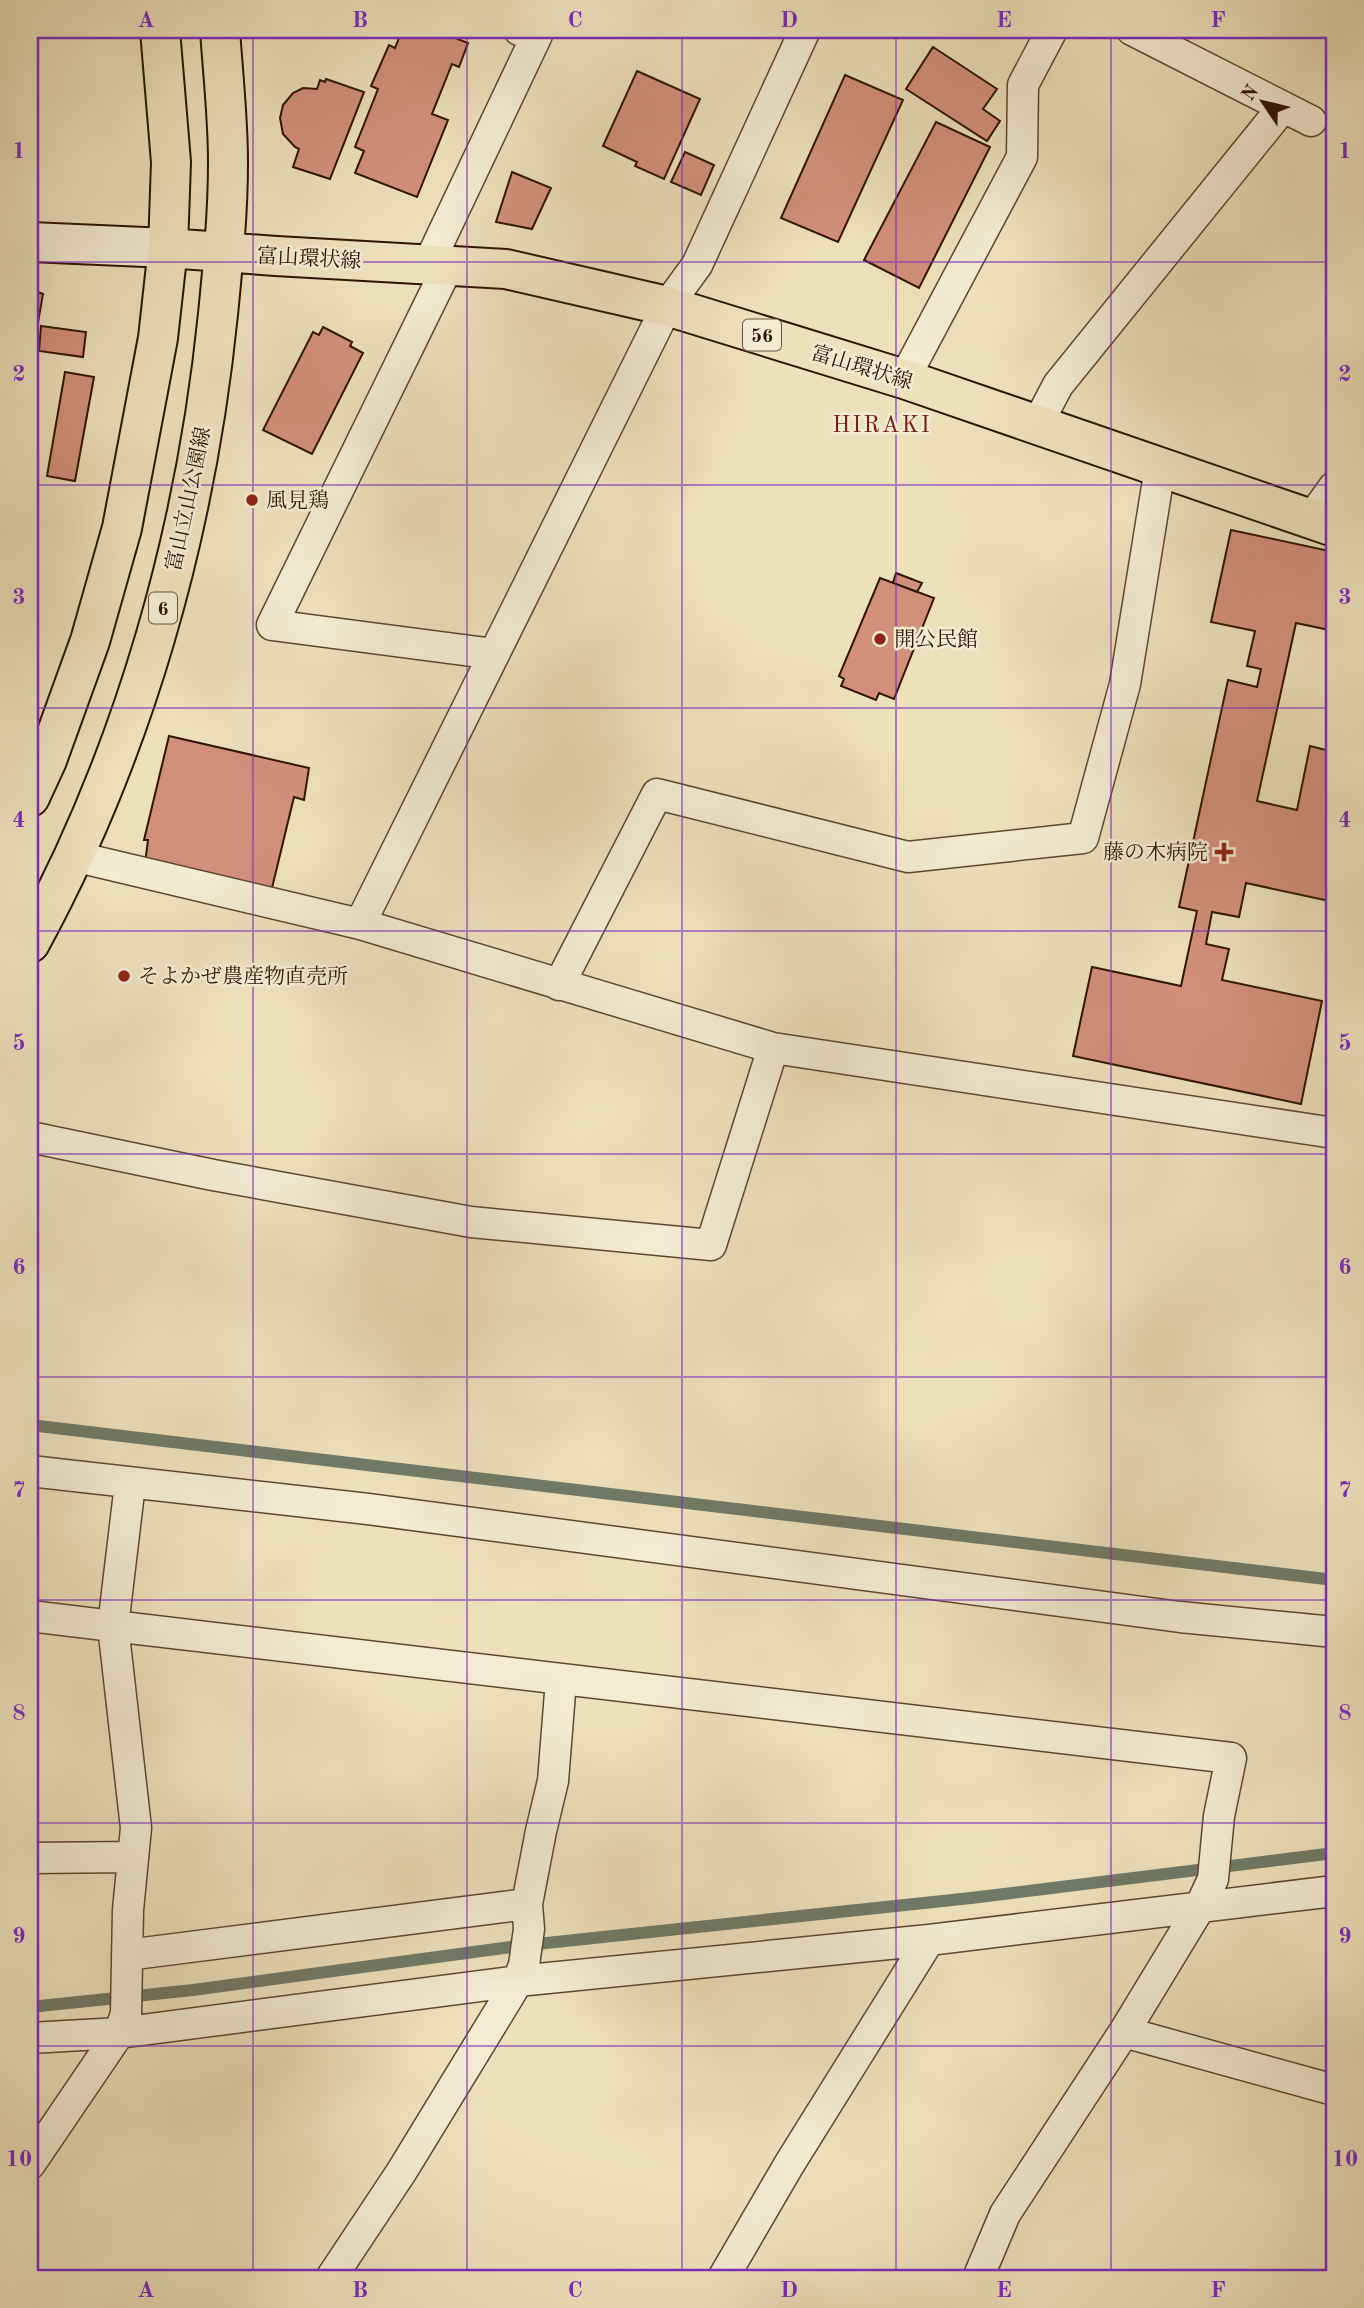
<svg xmlns="http://www.w3.org/2000/svg" width="1364" height="2308" font-family="'Old Standard TT','Noto Serif JP',serif">
<style>
.lines{fill:none;stroke-linecap:round;stroke-linejoin:round}
.stream{stroke:#707a67;stroke-width:12}
.building{fill:#d2907b;stroke:#301300;stroke-width:2}
.minor-casing{stroke:#5f462f;stroke-width:33}
.secondary-casing{stroke:#301300;stroke-width:42}
.primary-casing{stroke:#301300;stroke-width:42}
.minor{stroke:#f3ecd3;stroke-width:30}
.secondary{stroke:#f3ecd3;stroke-width:38}
.primary{stroke:#ede1bc;stroke-width:38}
.grid{fill:none;stroke:#7b2cbf;stroke-width:2;stroke-opacity:0.55}
.poi-dot{fill:#8f2418;stroke:#f3ecd3;stroke-width:2.5}
.labels{text-anchor:middle;stroke-width:5;stroke-linejoin:round;paint-order:stroke}
.shield{fill:#f3ecd3;stroke:#6a543f;stroke-width:2}
.shield-label{font-size:19px;font-weight:bold;fill:#301300}
.street-label{font-size:21px;fill:#301300;stroke:#f3ecd3}
.poi-label{font-size:21px;fill:#301300;stroke:#f3ecd3;text-anchor:start}
.neighbourhood-label{font-size:23px;letter-spacing:2px;fill:#7a1f14;stroke:#f3ecd3}
.neatline{fill:none;stroke:#7b2cbf;stroke-width:2.5}
.grid-label{font-size:23px;text-anchor:middle;font-weight:bold;fill:#7b2cbf}
</style>
<rect width="100%" height="100%" fill="#ede1bc"/>
<filter id="stains"><feTurbulence type="fractalNoise" baseFrequency=".00286" numOctaves="4"/><feColorMatrix values="0 0 0 0 .2 0 0 0 0 .09 0 0 0 0 .02 0 0 0 .5 -.17"/></filter>
<radialGradient id="worn" r=".72"><stop offset=".6" stop-color="#630" stop-opacity="0"/><stop offset="1" stop-color="#630" stop-opacity=".3"/></radialGradient>
<g class="lines">
<path class="stream" d="M30,1425L1334,1580
M30,2007L193,1990L518,1946L971,1898L1334,1853"/>
</g>
<path class="building" d="M402,30H435L468,43L459,67L452,64L432,114L448,120L417,197L355,173L364,151L355,147L378,89L371,86L389,45L395,48Z
M933,47L997,89L983,109L1000,121L987,141L906,89Z
M637,71L700,99L664,179L635,166L637,162L603,146Z
M845,75L903,100L838,242L781,218Z
M326,79L364,92L330,179L293,167L299,149L295,147L283,134L280,118L283,105L293,93L303,88L317,89L320,80L325,82Z
M936,122L990,147L919,288L864,260Z
M685,152L714,165L701,195L671,182Z
M512,172L551,188L532,229L496,222Z
M30,289L43,294L32,357L30,356Z
M41,326L86,332L83,357L39,351Z
M323,327L352,342L350,346L363,353L312,454L263,430L313,332L319,335Z
M65,372L94,377L75,481L47,476Z
M1231,530L1334,552V631L1296,623L1257,801L1297,810L1310,746L1334,752V902L1246,883L1239,917L1212,912L1206,944L1229,949L1222,980L1322,1001L1301,1104L1073,1056L1092,967L1181,986L1197,911L1179,907L1228,680L1257,687L1261,669L1247,666L1255,631L1211,622Z
M896,573L922,583L917,592L893,583Z
M880,578L934,598L894,699L879,693L876,700L841,686L844,679L839,676Z
M169,736L309,768L304,800L294,797L271,892L145,864L148,840H144Z"/>
<g class="lines">
<defs>
<path id="minor" d="M1132,30L1311,121
M428,265L537,35L519,30
M448,266L272,625L494,654
M904,379L1022,157L1023,85L1052,30
M1037,425L1058,385L1283,107
M1311,519L1334,487
M73,856L360,924L773,1048L1334,1133
M360,924L667,306L697,265L805,30
M559,985L657,794L908,857L1083,838L1125,684L1160,468
M30,1137L213,1175L471,1222L711,1245L773,1048
M30,1471L368,1509L1180,1617L1334,1632
M30,1616L113,1626L130,1484
M30,1858L133,1857
M127,1955L527,1904
M1124,2032L1334,2090
M30,2038L119,2033L518,1981L929,1940L1334,1891
M30,2164L119,2033L126,2014L128,1910L136,1828L113,1626L1231,1758L1219,1816L1213,1879L1200,1907L1124,2032L1005,2214L978,2278
M331,2278L402,2171L518,1981L524,1965L529,1929L527,1904L541,1831L553,1781L561,1680
M723,2278L790,2163L929,1940"/>
<path id="secondary" d="M30,242L168,248"/>
<path id="primary" d="M168,248L276,256L506,269L667,306L904,379L1334,527
M30,797L47,760L90,641L122,528L158,338L168,248L171,162L160,30
M30,943C135,750 196,532 218,314C223,264 228,213 228,162C228,118 223,74 220,30"/>
</defs>
<use href="#minor" class="minor-casing"/>
<use href="#secondary" class="secondary-casing"/>
<use href="#primary" class="primary-casing"/>
<use href="#minor" class="minor"/>
<use href="#secondary" class="secondary"/>
<use href="#primary" class="primary"/>
</g>
<path class="grid" d="M253,30V2278M467,30V2278M682,30V2278M896,30V2278M1111,30V2278M30,262H1334M30,485H1334M30,708H1334M30,931H1334M30,1154H1334M30,1377H1334M30,1600H1334M30,1823H1334M30,2046H1334"/>
<g class="poi-dot">
<circle cx="252" cy="500" r="7"/>
<circle cx="880" cy="639" r="7"/>
<path d="M1220.5 841.5h7v7h7v7h-7v7h-7v-7h-7v-7h7z"/>
<circle cx="124" cy="976" r="7"/>
</g>
<g class="labels">
<g class="shield">
<rect x="743" y="319.5" width="38" height="31" rx="5"/>
<rect x="149" y="592.5" width="28" height="31" rx="5"/>
</g>
<g class="shield-label">
<text x="762" y="342">56</text>
<text x="163" y="615">6</text>
</g>
<g class="street-label">
<text transform="translate(309 258) rotate(3)" y="7">富山環状線</text>
<text transform="translate(862 367) rotate(17)" y="7">富山環状線</text>
<text transform="translate(188 499) rotate(-78)" y="7">富山立山公園線</text>
</g>
<g class="poi-label">
<text x="266" y="507">風見鶏</text>
<text x="894" y="646">開公民館</text>
<text x="1208" y="859" text-anchor="end">藤の木病院</text>
<text x="138" y="983">そよかぜ農産物直売所</text>
</g>
<g class="neighbourhood-label">
<text x="882" y="432">HIRAKI</text>
</g>
</g>
<rect width="1364" height="2308" fill="none" stroke="#ede1bc" stroke-width="77"/>
<g transform="translate(1263 102) rotate(305)" stroke="#f3ecd3" stroke-width="5" paint-order="stroke">
<path d="M0-5L12 26L0 18L-12 26Z" fill="#301300"/>
<text y="-10" font-size="19" font-weight="bold" text-anchor="middle" fill="#301300">N</text>
</g>
<rect x="38" y="38" width="1288" height="2232" class="neatline"/>
<g class="grid-label">
<text x="146" y="27">A</text>
<text x="360" y="27">B</text>
<text x="575" y="27">C</text>
<text x="789" y="27">D</text>
<text x="1004" y="27">E</text>
<text x="1218" y="27">F</text>
<text x="19" y="158">1</text>
<text x="1345" y="158">1</text>
<text x="19" y="381">2</text>
<text x="1345" y="381">2</text>
<text x="19" y="604">3</text>
<text x="1345" y="604">3</text>
<text x="19" y="827">4</text>
<text x="1345" y="827">4</text>
<text x="19" y="1050">5</text>
<text x="1345" y="1050">5</text>
<text x="19" y="1274">6</text>
<text x="1345" y="1274">6</text>
<text x="19" y="1497">7</text>
<text x="1345" y="1497">7</text>
<text x="19" y="1720">8</text>
<text x="1345" y="1720">8</text>
<text x="19" y="1943">9</text>
<text x="1345" y="1943">9</text>
<text x="19" y="2166">10</text>
<text x="1345" y="2166">10</text>
<text x="146" y="2297">A</text>
<text x="360" y="2297">B</text>
<text x="575" y="2297">C</text>
<text x="789" y="2297">D</text>
<text x="1004" y="2297">E</text>
<text x="1218" y="2297">F</text>
</g>
<rect width="100%" height="100%" filter="url(#stains)"/>
<rect width="100%" height="100%" fill="url(#worn)"/>
</svg>
